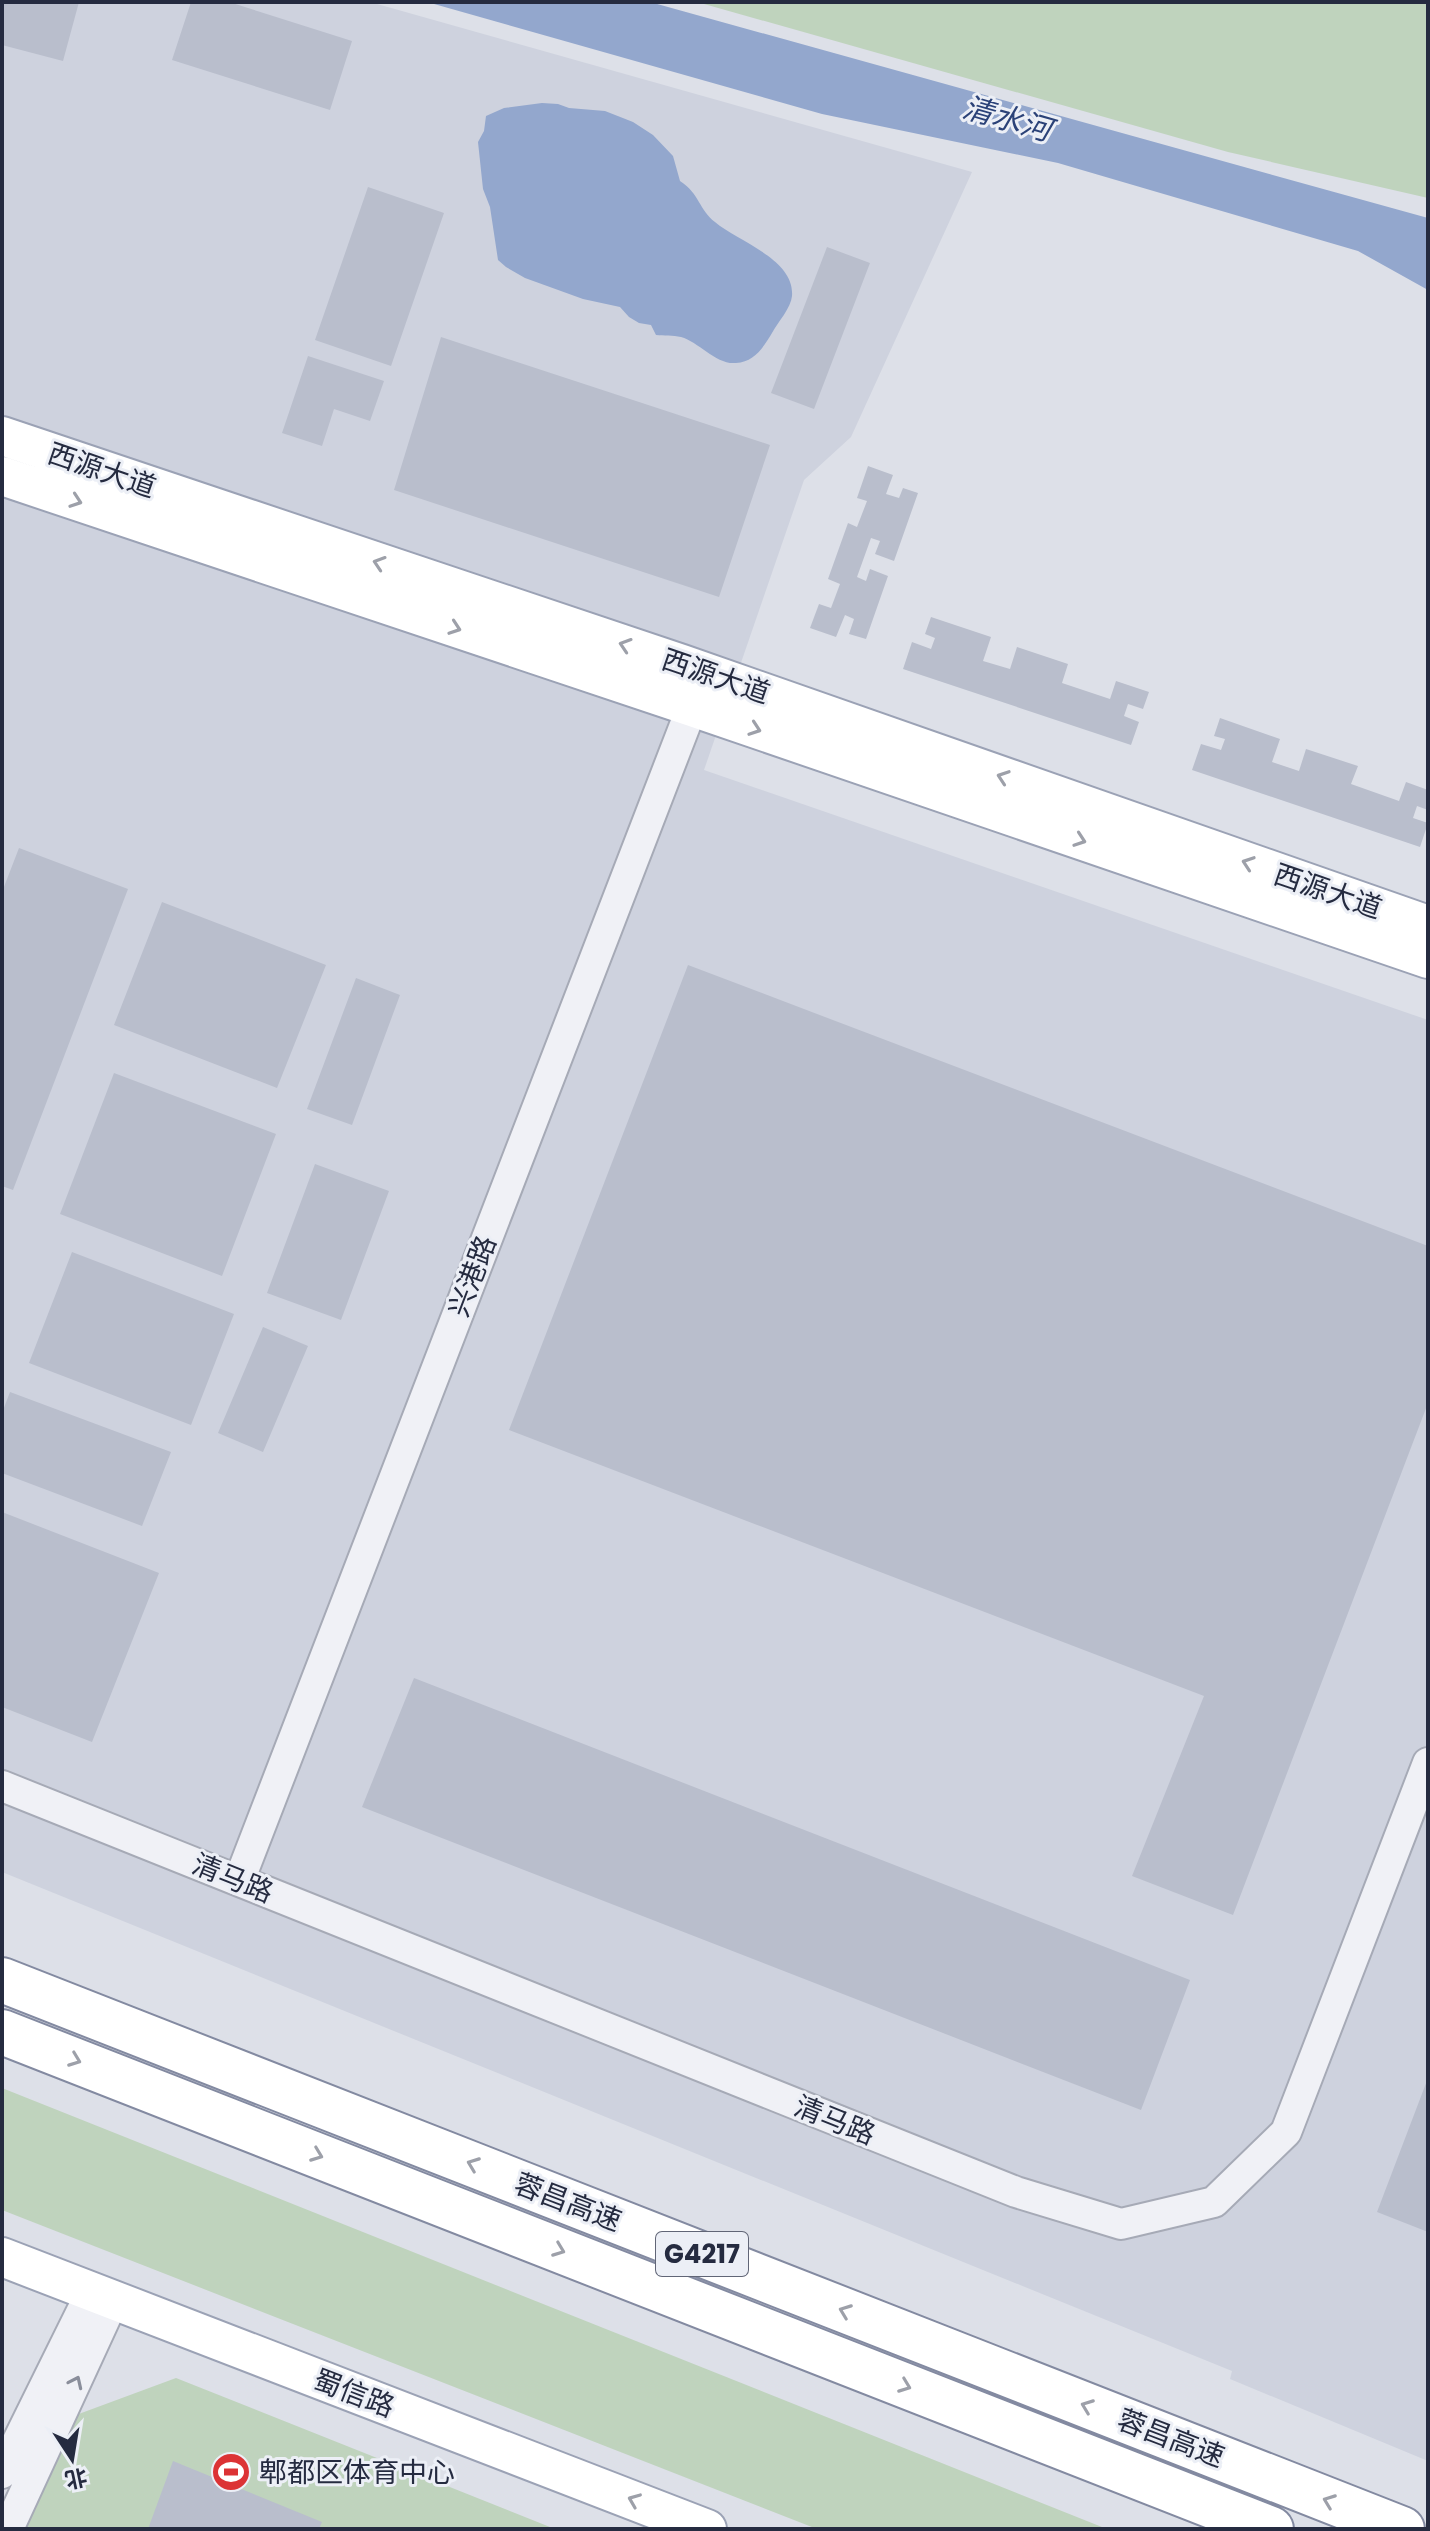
<svg xmlns="http://www.w3.org/2000/svg" width="1430" height="2531" font-family="Poppins,'Noto Sans SC',sans-serif">
<style>
.built{fill:#ced2de}
.green{fill:#bfd3bd}
.water{fill:#93a7cd}
.building{fill:#b9becc}
.lines{fill:none;stroke-linecap:round;stroke-linejoin:round}
.minor-casing{stroke:#a6aab6;stroke-width:34}
.major-casing{stroke:#9ba2b5;stroke-width:42}
.highway-casing{stroke:#838aa1;stroke-width:48}
.minor{stroke:#f0f1f6;stroke-width:30}
.major{stroke:#fff;stroke-width:38}
.highway{stroke:#fff;stroke-width:44}
.oneway{stroke:#9da0a9}
.oneway2{stroke:#8a8e9b}
.labels{text-anchor:middle;stroke-width:6;stroke-linejoin:round;paint-order:stroke}
.shield{fill:#eceff6;stroke:#616677;stroke-width:2}
.shield-label{font-size:26px;font-weight:bold;fill:#252b40}
.street-label{font-size:28px;fill:#252b40;stroke:#eceff6}
.poi-label{font-size:28px;fill:#252b40;stroke:#eceff6;text-anchor:start}
.water-label{font-size:30px;font-style:italic;fill:#2b4278;stroke:#eceff6}
</style>
<rect width="100%" height="100%" fill="#dde0e8"/>
<path class="built" d="M2,2H370L972,172L851,437L804,480L704,770L1428,1020V2461L1230,2379L1232,2371L2,1872Z"/>
<path class="green" d="M697,2H1428V198L1228,152Z
M2,2088L1107,2529H817L2,2210Z
M176,2378L555,2529H23L76,2415Z"/>
<path class="water" d="M427,2H650L1428,218V290L1358,251L1058,163L822,114Z
M542,103L558,104L569,108L605,111L633,122L653,135L673,156L680,181C700,194 699,210 715,222C737,241 795,259 792,296C791,308 778,322 772,333C763,348 754,362 736,363C716,365 699,342 681,337C673,335 664,336 656,335L651,325L639,323L629,317L620,307L583,299L525,278L506,267L498,260L490,207L483,189L478,142L484,131L486,116L504,108Z"/>
<path class="building" d="M2,2H79L63,61L2,45Z
M191,2H229L352,41L330,110L172,60Z
M368,187L444,213L391,366L315,340Z
M827,247L870,263L814,409L771,393Z
M441,337L770,445L719,597L394,490Z
M308,356L384,381L370,421L334,409L322,446L282,433Z
M868,466L893,475L886,494L899,498L903,488L918,493L894,561L875,554L880,541L871,538L857,577L866,581L870,569L888,576L866,639L849,634L854,619L845,615L836,637L810,628L819,604L831,608L840,584L828,579L848,523L857,527L867,501L857,498Z
M931,617L991,637L983,661L1010,669L1017,647L1068,664L1062,683L1110,699L1116,681L1149,692L1143,709L1128,704L1124,716L1139,722L1131,745L903,669L912,642L931,649L935,638L925,634Z
M1220,718L1280,739L1272,762L1299,771L1306,749L1358,766L1351,784L1399,801L1406,782L1428,790V810L1417,806L1413,818L1428,823L1420,847L1192,770L1201,744L1221,750L1225,739L1214,736Z
M19,848L128,889L13,1190L2,1186V892Z
M162,902L326,965L277,1088L114,1025Z
M688,965L1428,1246V1403L1233,1915L1132,1876L1204,1696L509,1430Z
M356,978L400,995L352,1125L307,1109Z
M114,1073L276,1134L222,1276L60,1214Z
M315,1164L389,1191L341,1320L267,1293Z
M72,1252L234,1314L191,1425L29,1363Z
M263,1327L308,1346L263,1452L218,1433Z
M10,1392L171,1452L142,1526L2,1473V1413Z
M2,1512L159,1573L92,1742L2,1707Z
M414,1678L1190,1980L1141,2110L362,1807Z
M1428,2078V2232L1377,2212Z
M173,2461L322,2522L319,2529H148Z"/>
<g class="lines">
<defs>
<path id="minor" d="M2,1786L1016,2192L1121,2224L1214,2202L1286,2132L1428,1763
M239,1881L699,689
M2,2473L91,2293
M8,2529L113,2301"/>
<path id="major" d="M2,436L682,664L1428,925
M2,476L692,707L1428,959
M2,2257L707,2529"/>
<path id="highway" d="M2,1980L1402,2529
M2,2032L1271,2529"/>
</defs>
<use href="#minor" class="minor-casing"/>
<use href="#major" class="major-casing"/>
<use href="#highway" class="highway-casing"/>
<use href="#minor" class="minor"/>
<use href="#major" class="major"/>
<use href="#highway" class="highway"/>
</g>
<defs><path id="oneway-chevron" d="M-2-3.5L2.5 0L-2 3.5" fill="none" stroke-width="1.6" stroke-linecap="round" stroke-linejoin="round" transform="scale(2)"/></defs>
<g class="oneway">
<use href="#oneway-chevron" transform="translate(76 501) rotate(19)"/>
<use href="#oneway-chevron" transform="translate(379 563) rotate(-162)"/>
<use href="#oneway-chevron" transform="translate(455 628) rotate(19)"/>
<use href="#oneway-chevron" transform="translate(625 645) rotate(-162)"/>
<use href="#oneway-chevron" transform="translate(755 729) rotate(19)"/>
<use href="#oneway-chevron" transform="translate(1003 777) rotate(-161)"/>
<use href="#oneway-chevron" transform="translate(1080 840) rotate(19)"/>
<use href="#oneway-chevron" transform="translate(1248 863) rotate(-161)"/>
<use href="#oneway-chevron" transform="translate(75 2060) rotate(21)"/>
<use href="#oneway-chevron" transform="translate(317 2155) rotate(21)"/>
<use href="#oneway-chevron" transform="translate(473 2164) rotate(-159)"/>
<use href="#oneway-chevron" transform="translate(559 2250) rotate(21)"/>
<use href="#oneway-chevron" transform="translate(845 2311) rotate(-159)"/>
<use href="#oneway-chevron" transform="translate(905 2386) rotate(21)"/>
<use href="#oneway-chevron" transform="translate(1087 2406) rotate(-159)"/>
<use href="#oneway-chevron" transform="translate(634 2500) rotate(-158)"/>
<use href="#oneway-chevron" transform="translate(1329 2501) rotate(-159)"/>
</g>
<use class="oneway2" href="#oneway-chevron" transform="translate(76 2382) rotate(-65)"/>
<defs>
<symbol id="stadium-disc" viewBox="-11 -11 22 22"><circle r="9.5" fill="#dc3335" stroke="#eceff6"/><path d="M0-5a6.5 5 0 1 0 0 10a6.5 5 0 1 0 0-10ZM-3.5-1.8h7v3.6h-7Z" fill="#fff"/></symbol>
</defs>
<g fill-rule="evenodd">
<use href="#stadium-disc" x="209" y="2450" width="44" height="44"/>
</g>
<g class="labels">
<rect class="shield" x="656" y="2232" width="92" height="44" rx="6"/>
<g class="shield-label">
<text x="702" y="2263">G4217</text>
</g>
<g class="street-label">
<text transform="translate(102 470) rotate(19)" y="10">西源大道</text>
<text transform="translate(716 676) rotate(19)" y="10">西源大道</text>
<text transform="translate(1328 891) rotate(19)" y="10">西源大道</text>
<text transform="translate(472 1276) rotate(-69)" y="10">兴港路</text>
<text transform="translate(233 1878) rotate(22)" y="10">清马路</text>
<text transform="translate(835 2120) rotate(22)" y="10">清马路</text>
<text transform="translate(568 2202) rotate(21)" y="10">蓉昌高速</text>
<text transform="translate(354 2393) rotate(21)" y="10">蜀信路</text>
<text transform="translate(1171 2438) rotate(21)" y="10">蓉昌高速</text>
</g>
<g class="poi-label">
<text x="259" y="2482">郫都区体育中心</text>
</g>
<g class="water-label">
<text transform="translate(1007 119) rotate(16)" y="10">清水河</text>
</g>
</g>
<rect width="1430" height="2531" fill="none" stroke="#252b40" stroke-width="8"/>
<g transform="translate(72 2459) rotate(168)" stroke="#eceff6" stroke-width="6" paint-order="stroke">
<path d="M0-6L14 30L0 20L-14 30Z" fill="#252b40"/>
<text y="-12" font-size="22" font-weight="bold" text-anchor="middle" fill="#252b40">北</text>
</g>
</svg>
